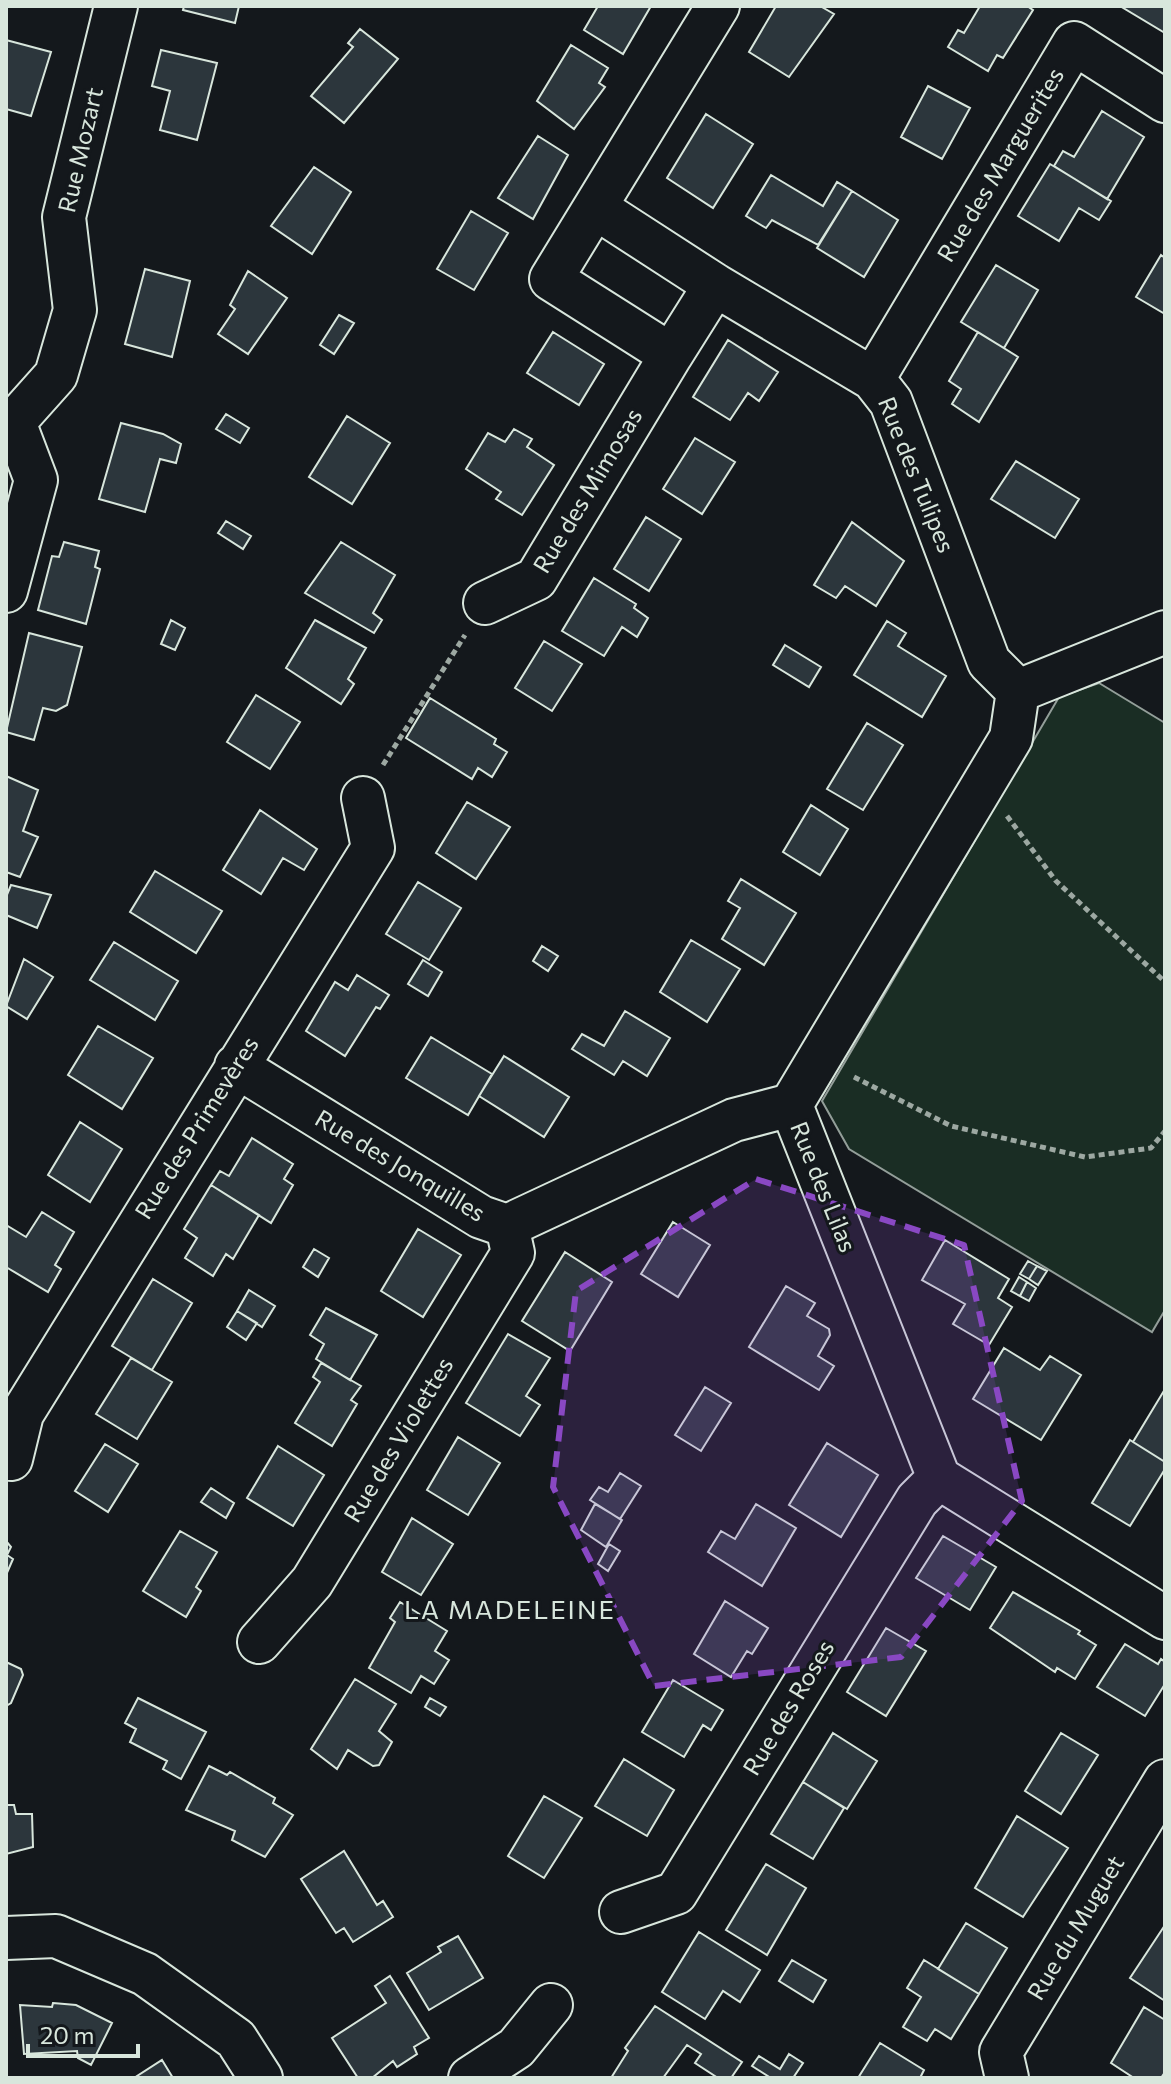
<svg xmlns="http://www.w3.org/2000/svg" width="1171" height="2084" font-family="Commissioner,sans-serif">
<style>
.green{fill:#1a2d24;stroke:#939e99;stroke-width:2}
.building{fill:#2c363c;stroke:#d8e6dc;stroke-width:2}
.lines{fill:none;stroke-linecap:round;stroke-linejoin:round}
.minor-casing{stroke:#d8e6dc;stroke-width:46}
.path{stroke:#9da8a2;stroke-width:5;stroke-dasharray:6 4;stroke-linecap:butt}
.minor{stroke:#14181c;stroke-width:42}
.marked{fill:#8948c3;fill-opacity:0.2;stroke:#8948c3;stroke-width:6;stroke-dasharray:16 10;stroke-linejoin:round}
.labels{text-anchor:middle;stroke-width:6;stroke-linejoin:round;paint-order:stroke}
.street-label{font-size:24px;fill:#d8e6dc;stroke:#14181c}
.neighbourhood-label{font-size:26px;letter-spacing:2px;fill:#d8e6dc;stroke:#14181c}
</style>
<rect width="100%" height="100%" fill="#14181c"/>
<path class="green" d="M1099,683L1165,723V1310L1152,1332L849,1149L822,1101L1059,697Z"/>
<path class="building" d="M184,6H239L235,23L183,10Z
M598,6H651L623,54L584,30Z
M776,6H820L834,14L789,77L749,52Z
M980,6H1027L1033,10L1003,58L997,55L988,71L948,47L958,30L964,33Z
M1120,6H1165V33Z
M360,29L398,59L344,123L311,96L353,47L348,43Z
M6,40L51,52L31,116L6,109Z
M571,45L608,68L599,83L605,87L574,129L537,101Z
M161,50L217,63L197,140L160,130L170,91L152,86Z
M928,86L970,108L942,159L901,137Z
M1102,111L1144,137L1107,199L1054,166L1063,151L1074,157Z
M706,114L753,144L713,208L667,178Z
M538,136L568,155L533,219L498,198Z
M1050,164L1111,201L1099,220L1079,208L1059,241L1018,216Z
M314,167L351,192L312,254L271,226Z
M771,175L823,206L837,182L852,191L818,245L772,220L766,228L746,216Z
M852,191L898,220L864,277L817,248Z
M471,211L508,233L474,290L437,269Z
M1161,255L1165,258V314L1136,297Z
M996,265L1038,290L1004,348L961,322Z
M145,269L190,281L172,357L125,344Z
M248,271L287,298L248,354L218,334L235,309L230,305Z
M339,315L354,323L334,354L320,345Z
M553,332L604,364L579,405L527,373Z
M978,332L1018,357L979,422L952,404L961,389L949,381Z
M728,340L778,372L759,401L748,393L730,420L693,397Z
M226,414L249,428L240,443L216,429Z
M347,416L390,443L352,504L309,477Z
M121,423L163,434L181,444L176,463L160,459L145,512L99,499Z
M514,429L532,439L527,447L554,465L522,515L496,499L501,492L466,469L488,433L505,442Z
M695,438L735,462L702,514L663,489Z
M1016,461L1079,499L1055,538L991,499Z
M646,517L681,539L649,591L614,569Z
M226,521L251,536L243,549L218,533Z
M852,522L904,561L876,606L845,586L836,598L814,585Z
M64,542L99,551L95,567L100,569L86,624L38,610L52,556L59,557Z
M341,542L395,575L373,613L382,620L374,633L305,593Z
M594,578L636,604L634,608L648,618L637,637L622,627L604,656L562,631Z
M171,620L185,628L175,650L161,644Z
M315,620L366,648L348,679L354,684L341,704L286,668Z
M887,621L906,633L898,646L946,676L922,717L854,675Z
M29,633L82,647L67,705L56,711L43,708L34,740L6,732Z
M544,641L582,664L552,711L515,688Z
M785,645L821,667L809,687L773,665Z
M256,695L300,722L270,769L227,742Z
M430,698L496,739L494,744L507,752L492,777L478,768L472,779L406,738Z
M867,723L903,745L863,810L827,789Z
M6,776L38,790L23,831L38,837L20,877L6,872Z
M467,802L510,827L476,879L436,853Z
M811,805L848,829L820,875L783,852Z
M260,810L317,849L304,870L283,858L261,894L223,870Z
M155,871L222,911L196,953L130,912Z
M741,879L796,913L764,965L722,939L740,908L728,901Z
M418,882L461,908L429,960L386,934Z
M11,885L51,895L37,928L6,915V897Z
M691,940L740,969L707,1022L660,992Z
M114,942L178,981L155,1020L90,980Z
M542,946L558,956L548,971L533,961Z
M24,959L53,977L27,1019L6,1006Z
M423,960L442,972L428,996L408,984Z
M357,975L389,995L380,1009L376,1007L345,1056L306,1031L335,982L348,990Z
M625,1011L670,1038L647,1076L623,1061L614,1075L572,1049L582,1034L604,1046Z
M98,1026L153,1058L122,1109L68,1075Z
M431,1037L492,1074L468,1115L406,1078Z
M504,1056L569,1097L544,1137L479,1096Z
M80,1122L122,1149L90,1202L48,1175Z
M252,1138L293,1164L284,1179L293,1185L271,1223L211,1185L220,1171L229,1176Z
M211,1185L259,1215L233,1259L226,1254L213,1276L185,1258L197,1238L184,1229Z
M42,1212L74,1232L55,1265L61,1269L48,1292L6,1267V1225L26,1237Z
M673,1222L710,1245L678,1297L641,1274Z
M418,1229L461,1255L423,1317L381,1291Z
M945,1240L1009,1279L998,1298L1012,1307L989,1345L953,1324L965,1304L922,1280Z
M314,1249L329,1258L318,1277L303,1267Z
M565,1252L612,1282L570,1351L522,1321Z
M1028,1261L1037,1266L1029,1279L1020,1274Z
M1037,1266L1047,1271L1038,1285L1029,1279Z
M1019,1277L1027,1282L1020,1296L1011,1291Z
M153,1279L192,1303L152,1370L112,1346Z
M1027,1282L1036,1288L1029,1301L1020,1296Z
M786,1286L815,1303L807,1316L829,1329L830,1335L818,1356L834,1366L819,1390L749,1347Z
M249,1290L275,1306L262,1327L237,1311Z
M326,1308L377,1335L350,1380L316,1359L324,1344L310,1335Z
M237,1311L257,1323L246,1340L227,1327Z
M508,1334L550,1358L526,1396L540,1405L520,1436L466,1403Z
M1004,1348L1040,1370L1050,1356L1081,1375L1041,1440L973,1399Z
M131,1358L172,1382L137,1439L96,1414Z
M321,1363L361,1386L351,1400L357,1404L332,1446L295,1423L320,1382L313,1377Z
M705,1387L731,1403L701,1451L675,1435Z
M1165,1389V1462L1133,1442Z
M458,1437L500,1463L468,1515L427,1490Z
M1130,1440L1165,1462V1469L1130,1526L1092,1503Z
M827,1443L878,1475L841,1537L789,1505Z
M105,1444L138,1464L108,1512L75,1491Z
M278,1446L324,1475L293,1526L247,1498Z
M620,1473L641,1486L620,1519L590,1500L599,1487L608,1492Z
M211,1488L234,1503L226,1518L201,1502Z
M595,1504L622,1520L606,1547L581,1530Z
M756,1504L796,1528L762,1586L708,1552L721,1531L735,1539Z
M412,1518L453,1544L421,1595L382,1572Z
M180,1531L217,1552L196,1587L201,1591L186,1617L143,1591Z
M943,1536L996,1567L970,1610L916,1578Z
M6,1541L11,1547L7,1555L13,1559L6,1575Z
M609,1544L620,1551L608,1571L598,1564Z
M1013,1592L1080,1631L1078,1634L1096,1645L1075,1679L1057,1668L1055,1672L990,1628Z
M725,1601L768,1628L752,1654L747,1651L731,1677L694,1654Z
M400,1602L447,1631L435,1651L449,1660L434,1684L421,1676L411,1693L369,1668L395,1622L390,1618Z
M886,1628L926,1651L886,1716L847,1692Z
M1125,1644L1158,1664L1161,1659L1165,1662V1684L1145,1716L1097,1687Z
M6,1662L21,1669L23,1675L11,1703L6,1706Z
M355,1679L396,1704L379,1731L392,1742L379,1765L373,1766L348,1750L337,1769L311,1749Z
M673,1680L723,1710L711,1730L703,1725L684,1757L642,1732Z
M138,1698L206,1732L181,1779L163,1769L167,1761L130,1742L136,1729L125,1723Z
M430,1698L446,1707L440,1716L425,1707Z
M833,1733L877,1761L847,1809L803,1782Z
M1061,1733L1098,1755L1061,1814L1025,1791Z
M624,1759L674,1790L647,1836L595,1806Z
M209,1766L227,1775L230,1772L275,1798L273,1803L293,1815L265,1857L232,1840L235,1831L186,1810Z
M803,1782L844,1808L813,1859L771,1834Z
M544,1796L582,1818L544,1878L508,1856Z
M6,1805H14L16,1814H32L33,1847L6,1854Z
M1017,1816L1068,1848L1023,1917L975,1888Z
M344,1851L377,1905L383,1901L393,1917L353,1942L344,1928L336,1933L301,1879Z
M766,1864L806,1888L767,1955L726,1930Z
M966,1923L1007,1948L979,1994L938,1969Z
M1165,1925V2001L1130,1978Z
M699,1932L760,1970L740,2002L723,1991L705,2019L662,1992Z
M458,1936L483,1978L429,2010L407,1973L441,1952L438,1947Z
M792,1960L826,1980L813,2002L779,1981Z
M924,1960L979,1994L951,2039L935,2029L927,2041L903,2027L921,1997L907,1988Z
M390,1976L429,2038L414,2047L417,2054L397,2067L393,2061L372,2078H358L332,2038L386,2003L375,1986Z
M53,2003L76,2005L112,2023L91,2065L78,2058L77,2051L24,2054L20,2005L52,2007Z
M655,2006L742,2062L731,2078H718L695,2063L701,2054L687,2045L663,2078H611L628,2051L625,2048Z
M1144,2007L1165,2020V2072L1161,2078H1134L1111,2063Z
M880,2043L924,2070L920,2078H858Z
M789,2054L803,2063L793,2078H771L752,2066L759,2056L780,2069Z
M162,2060L173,2078H134Z"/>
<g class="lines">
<defs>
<path id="minor" d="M596,208L715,285L671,355
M715,285L873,379L891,402L989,662L1018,691
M873,379L1074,43L1165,101
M6,591L36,480L14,422L56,375L75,310L64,217L116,6
M485,603L536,579L671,355L551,279L718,6
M1165,632L1018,691L1011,738L791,1105L939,1478L1165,1618
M236,1066L481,1217L507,1226L734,1120L791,1105
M11,1459L22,1414L373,848L363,798
M259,1642L312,1582L513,1253L507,1226
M621,1912L676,1893L917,1500L939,1478
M6,1938L56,1936L145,1974L236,2039L261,2078
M470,2078L516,2048L551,2005
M1007,2078L1001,2052L1165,1781"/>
</defs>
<use href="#minor" class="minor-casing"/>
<path class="path" d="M383,765L465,635
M1007,816L1056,881L1165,982
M854,1077L951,1126L1085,1157L1151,1148L1165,1131"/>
<use href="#minor" class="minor"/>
</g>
<path class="marked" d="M756,1179L964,1245L1022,1501L901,1657L654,1686L553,1487L576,1291Z"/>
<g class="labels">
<g class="street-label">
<text transform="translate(81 150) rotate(-77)" y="8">Rue Mozart</text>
<text transform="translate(1001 165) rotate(-59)" y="8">Rue des Marguerites</text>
<text transform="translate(916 475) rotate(68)" y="8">Rue des Tulipes</text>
<text transform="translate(588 491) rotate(-59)" y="8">Rue des Mimosas</text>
<text transform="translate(197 1128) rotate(-58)" y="8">Rue des Primevères</text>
<text transform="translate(400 1166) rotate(31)" y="8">Rue des Jonquilles</text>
<text transform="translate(823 1187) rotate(68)" y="8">Rue des Lilas</text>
<text transform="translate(399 1440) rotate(-59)" y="8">Rue des Violettes</text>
<text transform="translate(789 1708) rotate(-59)" y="8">Rue des Roses</text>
<text transform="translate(1076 1928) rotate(-59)" y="8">Rue du Muguet</text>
</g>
<g class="neighbourhood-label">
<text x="510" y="1619">LA MADELEINE</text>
</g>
</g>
<rect width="1171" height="2084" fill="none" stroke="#d8e6dc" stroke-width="16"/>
<path d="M28 2044v12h110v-12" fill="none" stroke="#d8e6dc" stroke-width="4"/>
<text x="40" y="2044" font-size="24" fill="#d8e6dc" stroke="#14181c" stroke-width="6" paint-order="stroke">20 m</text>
</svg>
